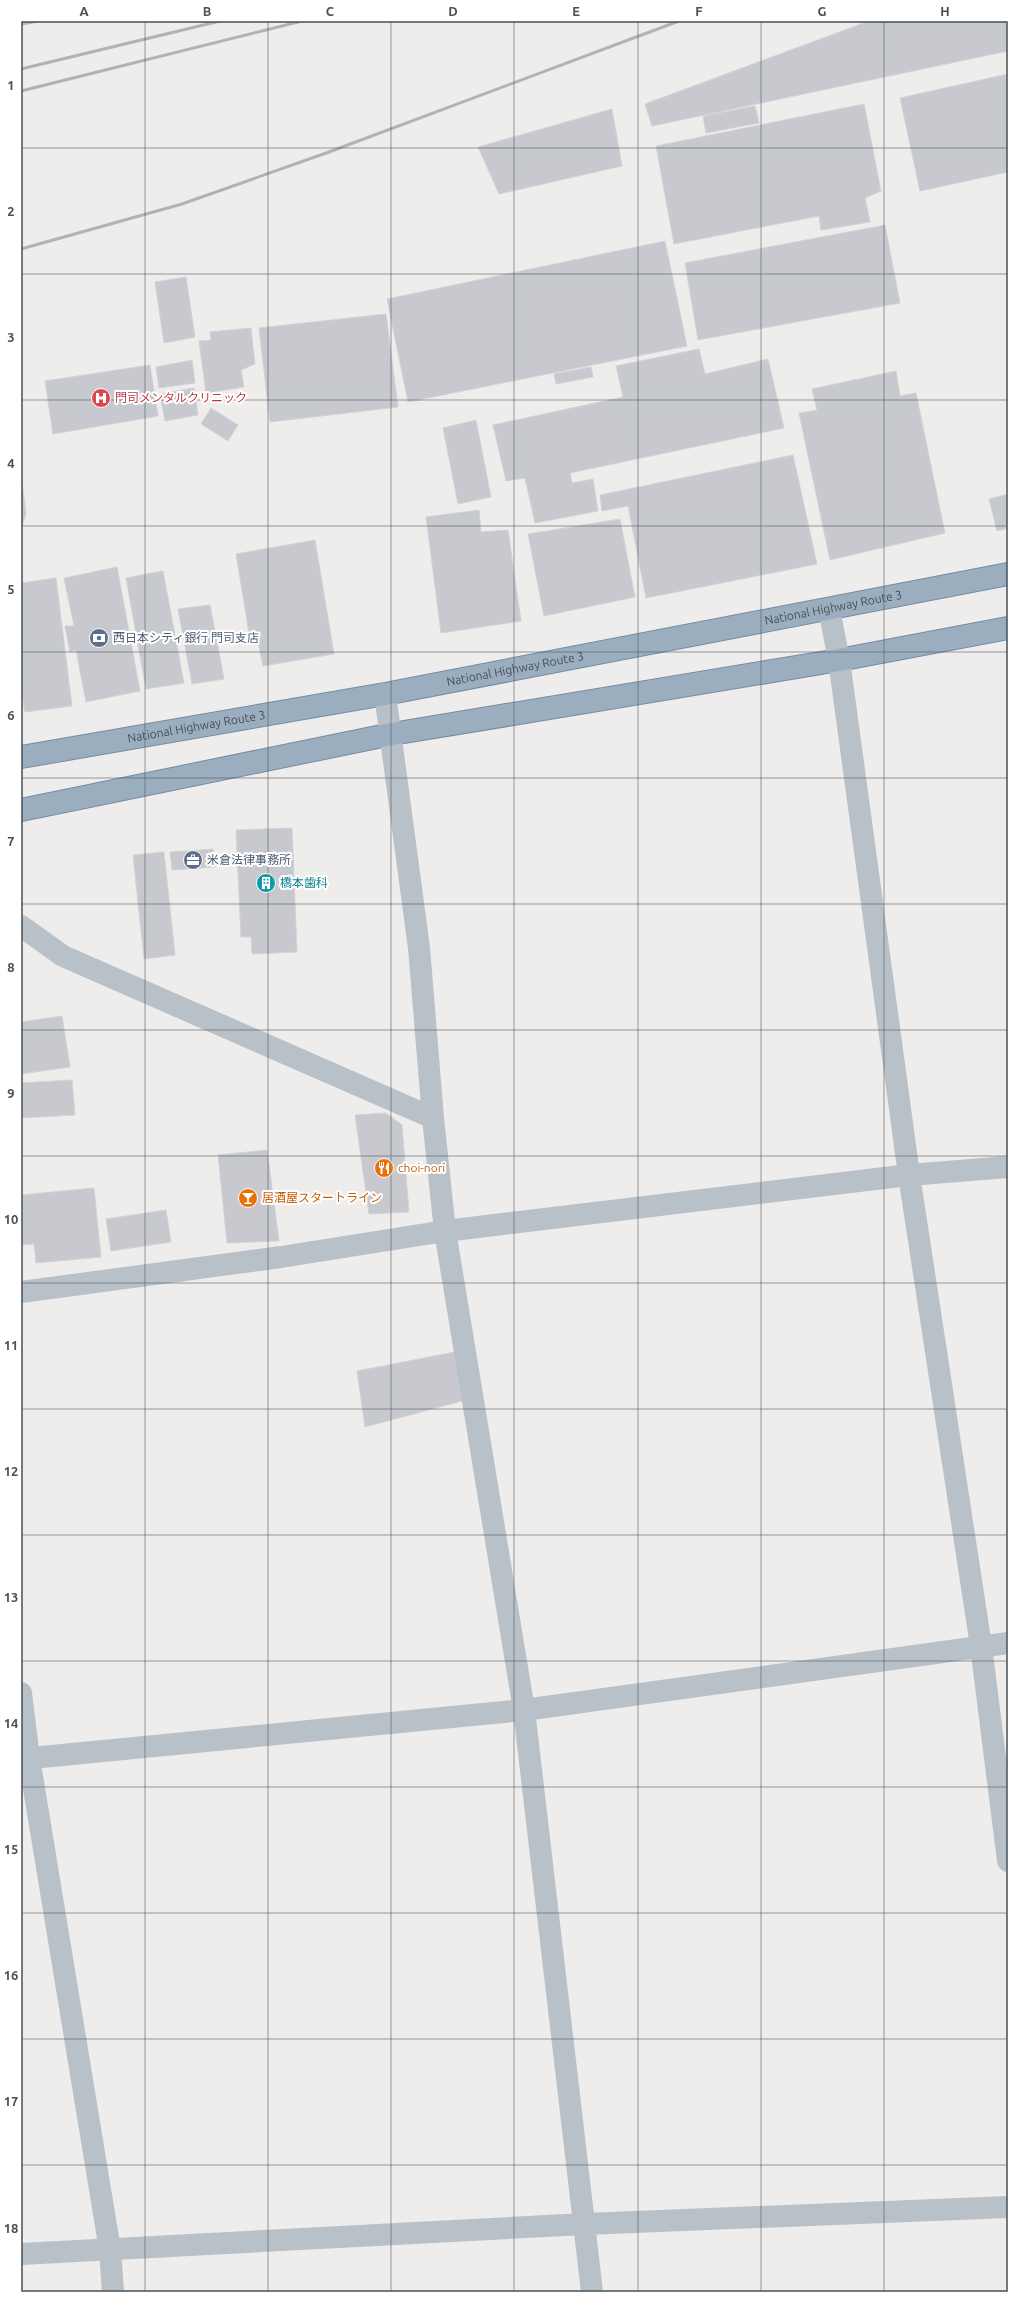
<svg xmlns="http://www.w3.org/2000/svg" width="1029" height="2313" font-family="Ubuntu,'Noto Sans JP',sans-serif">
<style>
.building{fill:#c7c9cf;stroke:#d1d3d7}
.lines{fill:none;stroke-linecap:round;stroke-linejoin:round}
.trunk-casing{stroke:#738ca3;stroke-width:24}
.minor{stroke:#b9c1c8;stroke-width:22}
.trunk{stroke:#9baec0;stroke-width:22}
.rail{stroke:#afb2b6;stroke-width:3}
.grid{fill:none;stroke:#465058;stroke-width:1;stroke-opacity:0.55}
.labels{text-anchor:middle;stroke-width:4;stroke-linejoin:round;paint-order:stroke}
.health-label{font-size:12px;fill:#be3a42;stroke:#fff;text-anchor:start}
.street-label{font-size:12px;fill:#465058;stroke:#fff}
.service-label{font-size:12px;fill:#4e5e75;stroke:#fff;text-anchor:start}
.culture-label{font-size:12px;fill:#0d838f;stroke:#fff;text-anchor:start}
.food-label{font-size:12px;fill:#c56008;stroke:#fff;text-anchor:start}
.neatline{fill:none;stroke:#465058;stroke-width:1.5}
.grid-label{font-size:13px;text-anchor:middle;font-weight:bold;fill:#465058}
</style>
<rect width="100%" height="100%" fill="#efecec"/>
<path class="building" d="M869,21H1008V51L652,126L645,104Z
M1008,74V172L920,191L900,98Z
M864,104L881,191L865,198L870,222L821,230L819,216L674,244L656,146Z
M755,106L759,123L706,133L703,116Z
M612,109L622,166L499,194L478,147Z
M885,225L900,303L698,340L685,263Z
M665,241L687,346L408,402L387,299Z
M186,277L195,337L164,343L155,282Z
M386,314L398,407L270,422L259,328Z
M251,328L255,364L241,370L244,387L206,393L199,341L211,340L210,332Z
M699,349L705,374L768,359L784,428L570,473L572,483L593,479L598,511L535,523L525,478L506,481L493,425L623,397L616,366Z
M192,360L195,383L159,388L156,367Z
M150,365L158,416L53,434L45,381Z
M591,367L593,377L556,384L554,374Z
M896,371L900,396L916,393L945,533L830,560L799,413L817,410L812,389Z
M194,388L198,415L165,421L160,394Z
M211,408L238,425L228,441L201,424Z
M476,420L491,497L458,504L443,428Z
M793,455L817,564L646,598L628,506L602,511L600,495Z
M21,473L26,514L21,528Z
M1008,494V528L997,531L989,499Z
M479,510L481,532L508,530L521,621L441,633L426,517Z
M620,519L635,597L544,616L528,534Z
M315,540L334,654L263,666L256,632L249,633L236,554Z
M117,567L140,691L86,702L76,650L70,652L65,626H74L64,578Z
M163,571L184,683L146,689L126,578Z
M56,578L72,706L25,712L21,688V583Z
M210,605L224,679L192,684L178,609Z
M292,828L297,952L252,954L251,937H241L236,830Z
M213,849L215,867L172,870L170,852Z
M164,852L175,955L144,959L133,855Z
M62,1016L70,1067L21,1074V1022Z
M72,1080L75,1115L21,1118V1083Z
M386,1113L402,1125L409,1212L369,1214L355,1115Z
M267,1150L279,1241L227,1243L218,1155Z
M94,1188L101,1257L36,1263L34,1244L21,1245V1195Z
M166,1210L171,1242L111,1251L106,1219Z
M465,1350L473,1398L365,1427L357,1371Z"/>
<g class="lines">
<defs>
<g id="trunk">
<path id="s1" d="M21,757L385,694L1008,574"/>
<path d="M21,810L392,734L839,660L1008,628"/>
</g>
</defs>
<use href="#trunk" class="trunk-casing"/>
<path class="minor" d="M829,609L839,660L909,1175L981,1646L1008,1861
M385,694L419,948L433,1118L445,1231L524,1710L592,2292
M21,926L63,956L433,1118
M21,1292L281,1257L445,1231L909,1175L1008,1167
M21,1693L29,1758L110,2250L113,2292
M21,1759L524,1710L1008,1643
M21,2254L585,2224L1008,2207"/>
<use href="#trunk" class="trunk"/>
<path class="rail" d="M21,24L38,21
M21,69L220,21
M21,91L302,21
M21,249L182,204L329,152L679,21"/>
</g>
<path class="grid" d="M145,21V2292M268,21V2292M391,21V2292M514,21V2292M638,21V2292M761,21V2292M884,21V2292M21,148H1008M21,274H1008M21,400H1008M21,526H1008M21,652H1008M21,778H1008M21,904H1008M21,1030H1008M21,1156H1008M21,1283H1008M21,1409H1008M21,1535H1008M21,1661H1008M21,1787H1008M21,1913H1008M21,2039H1008M21,2165H1008"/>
<defs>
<symbol id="hospital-disc" viewBox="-11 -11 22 22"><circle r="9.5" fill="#e0444e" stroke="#fff"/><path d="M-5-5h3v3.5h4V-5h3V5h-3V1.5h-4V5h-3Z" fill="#fff"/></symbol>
<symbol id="bank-disc" viewBox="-11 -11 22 22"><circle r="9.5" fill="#5c6f8a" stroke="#fff"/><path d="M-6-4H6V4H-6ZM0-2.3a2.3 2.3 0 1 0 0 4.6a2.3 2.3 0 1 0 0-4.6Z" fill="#fff"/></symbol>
<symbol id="office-disc" viewBox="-11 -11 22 22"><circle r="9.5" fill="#5c6f8a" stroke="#fff"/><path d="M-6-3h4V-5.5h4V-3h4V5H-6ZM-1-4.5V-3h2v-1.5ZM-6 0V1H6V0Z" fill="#fff"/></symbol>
<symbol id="building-disc" viewBox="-11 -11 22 22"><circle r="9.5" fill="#0f9aa8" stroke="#fff"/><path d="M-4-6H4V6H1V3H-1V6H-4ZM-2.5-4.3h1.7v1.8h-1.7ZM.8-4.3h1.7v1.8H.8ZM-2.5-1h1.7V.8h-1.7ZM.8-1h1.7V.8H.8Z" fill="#fff"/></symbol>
<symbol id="restaurant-disc" viewBox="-11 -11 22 22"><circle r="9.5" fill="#e8710a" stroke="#fff"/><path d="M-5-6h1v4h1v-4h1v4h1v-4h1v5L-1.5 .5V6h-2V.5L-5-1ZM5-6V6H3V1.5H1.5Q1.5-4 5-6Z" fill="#fff"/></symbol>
<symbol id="bar-disc" viewBox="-11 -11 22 22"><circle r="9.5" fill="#e8710a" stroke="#fff"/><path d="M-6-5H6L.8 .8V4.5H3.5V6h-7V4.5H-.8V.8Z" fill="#fff"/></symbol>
</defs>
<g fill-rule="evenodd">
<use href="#hospital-disc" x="90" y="387" width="22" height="22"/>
<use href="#bank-disc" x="88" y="627" width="22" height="22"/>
<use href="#office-disc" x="182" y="849" width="22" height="22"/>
<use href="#building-disc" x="255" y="872" width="22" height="22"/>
<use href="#restaurant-disc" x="373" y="1157" width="22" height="22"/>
<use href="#bar-disc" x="237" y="1187" width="22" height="22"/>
</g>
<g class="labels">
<g class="health-label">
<text x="115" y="402">門司メンタルクリニック</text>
</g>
<g class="street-label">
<text dy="4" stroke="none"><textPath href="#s1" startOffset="826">National Highway Route 3</textPath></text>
<text dy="4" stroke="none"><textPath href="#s1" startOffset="502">National Highway Route 3</textPath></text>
<text dy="4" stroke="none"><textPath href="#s1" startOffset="178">National Highway Route 3</textPath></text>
</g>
<g class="service-label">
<text x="113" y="642">西日本シティ銀行 門司支店</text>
<text x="207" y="864">米倉法律事務所</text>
</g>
<g class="culture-label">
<text x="280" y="887">橋本歯科</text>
</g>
<g class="food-label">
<text x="398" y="1172">choi-nori</text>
<text x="262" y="1202">居酒屋スタートライン</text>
</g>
</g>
<rect width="1029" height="2313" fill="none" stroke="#ffffff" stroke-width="44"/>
<rect x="22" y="22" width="985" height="2269" class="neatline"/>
<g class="grid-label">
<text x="84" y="16">A</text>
<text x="207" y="16">B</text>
<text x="330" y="16">C</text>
<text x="453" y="16">D</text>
<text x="576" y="16">E</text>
<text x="699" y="16">F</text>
<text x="822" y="16">G</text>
<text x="945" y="16">H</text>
<text x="11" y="90">1</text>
<text x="11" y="216">2</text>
<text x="11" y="342">3</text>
<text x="11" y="468">4</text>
<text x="11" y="594">5</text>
<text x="11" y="720">6</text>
<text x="11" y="846">7</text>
<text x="11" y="972">8</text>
<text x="11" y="1098">9</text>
<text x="11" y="1224">10</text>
<text x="11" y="1350">11</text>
<text x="11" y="1476">12</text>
<text x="11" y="1602">13</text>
<text x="11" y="1728">14</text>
<text x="11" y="1854">15</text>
<text x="11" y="1980">16</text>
<text x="11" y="2106">17</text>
<text x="11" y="2233">18</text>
</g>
</svg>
